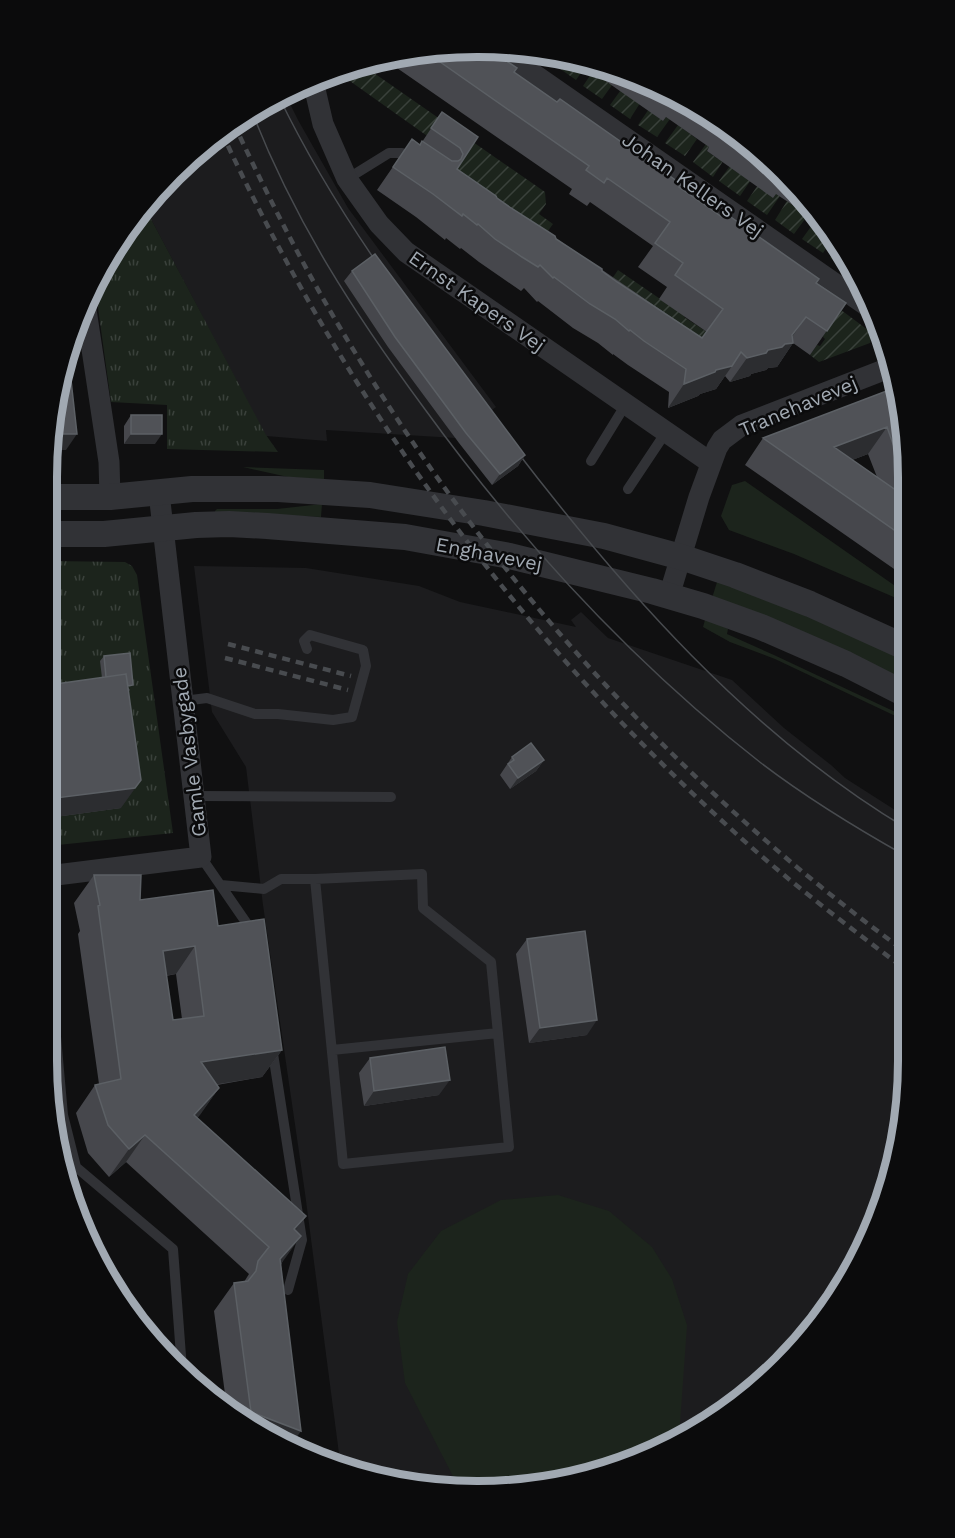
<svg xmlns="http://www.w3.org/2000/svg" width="955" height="1538" font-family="'Work Sans',sans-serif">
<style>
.built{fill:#1c1c1e}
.grass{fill:#1c241c}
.park{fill:url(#park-tufts)}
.garden{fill:url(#garden-furrows)}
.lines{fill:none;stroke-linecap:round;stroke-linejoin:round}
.service{stroke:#313236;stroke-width:10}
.minor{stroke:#313236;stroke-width:21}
.tertiary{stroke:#313236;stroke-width:26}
.tram{stroke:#484b4f;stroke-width:1.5}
.rail{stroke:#484b4f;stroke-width:4.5;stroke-dasharray:8 6;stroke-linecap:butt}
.wall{fill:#46474c;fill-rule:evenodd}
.shaded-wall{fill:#2c2d30}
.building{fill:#505257;stroke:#5c6065;stroke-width:1.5;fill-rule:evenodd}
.labels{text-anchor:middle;stroke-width:5;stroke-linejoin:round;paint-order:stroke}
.street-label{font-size:20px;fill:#a1a9b2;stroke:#0b0b0c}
.rim{fill:none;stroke:#a1a9b2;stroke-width:8}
</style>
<defs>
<pattern id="park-tufts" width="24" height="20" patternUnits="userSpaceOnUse" patternTransform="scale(1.5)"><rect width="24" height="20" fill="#1c241c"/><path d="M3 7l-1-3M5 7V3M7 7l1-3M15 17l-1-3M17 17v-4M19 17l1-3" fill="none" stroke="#3a413b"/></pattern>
<pattern id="garden-furrows" width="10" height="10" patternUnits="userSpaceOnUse" patternTransform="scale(1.5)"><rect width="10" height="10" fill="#1c241c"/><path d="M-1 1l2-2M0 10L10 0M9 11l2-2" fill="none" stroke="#3a413b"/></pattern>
</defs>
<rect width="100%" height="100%" fill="#101011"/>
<path class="built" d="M285,94L298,120L348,208L496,407L455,438L326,430L327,441L266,436L144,206L193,154L262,104Z
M194,566L306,568L419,586L460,602L576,627L571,620L581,612L608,638L732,680L784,728L831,765L845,778L906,817L905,1116L876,1225L820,1323L717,1419L616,1469L477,1491L341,1469L305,1193L263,905L246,767L212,712Z"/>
<path class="grass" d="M243,467L324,470V480L288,477Z
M745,481L901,590L896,598L794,554L729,530L721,516L732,485Z
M322,504L321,517L215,513V511L217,509H277Z
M718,579L759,594L907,659V683L712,598Z
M705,620L715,622L728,629L727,634L774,655L906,717V721L775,659L730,642L703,627Z
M558,1195L609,1211L652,1247L672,1279L687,1325L679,1437L616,1469L477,1491L459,1488L405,1383L397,1322L408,1274L441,1231L501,1200Z"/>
<path class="park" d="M144,206L266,435L278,452L167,449V405L111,402L95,286L135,215Z
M49,561L125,562L132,566L137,575L173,833L48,846Z"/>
<path class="garden" d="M562,57L588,63L576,80L556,66Z
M361,64L545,192L546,204L539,214L553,224L540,242L607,286L618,270L685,316L684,317L707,332L696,348L443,185L461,160L340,74V69Z
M595,68L615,81L602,99L583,86Z
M623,87L642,100L630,119L610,105Z
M651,106L652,112L663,121L666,117L670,119L657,137L638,125Z
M678,125L697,139L685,156L665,143Z
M706,144L709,147L707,151L718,159L725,158L713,177L693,162Z
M732,163L734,170L746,178L753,177L740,196L719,181Z
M760,182L780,196L767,215L747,201Z
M787,201L808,215L794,234L775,220Z
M815,221L819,224L817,228L833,238L823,253L802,239Z
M839,246L851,262L853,268L850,272L830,258Z
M829,301L872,333L870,343L819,362L810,355L817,345L820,346L825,339L823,337Z"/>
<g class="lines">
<path class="service" d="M347,179L389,153H402L414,161
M591,461L626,404
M628,489L666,432
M183,701L207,698L255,714H278L333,720L352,717L366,666L363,650L310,635L304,641L307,649
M195,796L391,797
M201,857L254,934
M221,885L264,889L281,879H315L422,874L423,908L491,962L509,1147L343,1164L315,879
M47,936L63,1115L76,1167L173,1249L182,1369
M272,1047L302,1240L288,1290
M332,1050L498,1033"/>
<path class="minor" d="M496,48L870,308
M313,81L323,124L347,179L379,224L406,252L711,463
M85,303L109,462L110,497
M669,596L699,497L717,448L722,440L742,425L894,366
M48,876L201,857L159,493"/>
<path class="tertiary" d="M50,497H110L192,489H278L370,495L484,513L604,536L681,557L735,575L810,604L907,648
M50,534H104L196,525L229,524L267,526L405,537L510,556L652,591L703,606L761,627L846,664L907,695"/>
<path class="tram" d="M279,97C308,157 343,214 381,269
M252,112C295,222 354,313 424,408C520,540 632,662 761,763C807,798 856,828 906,856
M512,445C622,589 749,734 906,828"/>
<path class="rail" d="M234,124C271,203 310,280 356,354C497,586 685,792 906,952
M222,133C349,407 524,646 751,847C800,890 853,930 905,969
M228,644L351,676
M225,658L348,690"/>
</g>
<path class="wall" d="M487,48L514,72L846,303L810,355L793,343L777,367L768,368L766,370L751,374L750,376L730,382L725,376L716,389L700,394L698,396L668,408L669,392L628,365L613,354V355L598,343L573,328L538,301L537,302L524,288L521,291L505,280L479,262L461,248L460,249L446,238L445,240L416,217L377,190L412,139L420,145L442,112L478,137L457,169L497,198L702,338L707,332L659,299L667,287L638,267L653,246L590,202L587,206L569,194L572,189L384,59L421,50Z
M574,59L589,61L668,91L740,135L802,194L836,241L817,228L820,223L776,194L773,198L707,151L709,147L666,117L663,121Z
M352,271L525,455L518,466L492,485L459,443L388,347L344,281Z
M897,387L908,449L907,578L745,465L763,438ZM868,454L877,477L852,460Z
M131,415L155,444H124V426Z
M104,656L130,690L129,691L121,808L48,818L49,685L102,678L100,661Z
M512,757L544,760L536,771L510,789L500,775Z
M94,875L140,900L218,926L282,1050L262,1077L217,1085L219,1088L197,1118L306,1216L295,1231L281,1265L292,1444L227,1409L214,1311L234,1283L244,1282L249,1274L126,1162L109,1177L88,1153L76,1113L95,1085L99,1084L78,934L80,931L74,903ZM176,974L182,1019L173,1020L166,976Z
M527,939L587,1035L529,1043L516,954Z
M370,1058L439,1095L364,1106L359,1073Z"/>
<path class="shaded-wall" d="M806,317L787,344L793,343L777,367L768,368L766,370L751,374L750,376L730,382L747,358L792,335Z
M732,366L716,389L700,394L698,396L668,408L684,384L716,370Z
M887,427L868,454L816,474L834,447Z
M50,434H77L66,450H50Z
M131,434H162L155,444H124Z
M908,454L907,474L900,457Z
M525,455L518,466L492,485L500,474Z
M544,760L536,771L510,789L518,778Z
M141,780L121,808L48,818V799Z
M195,946L176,974L144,979L163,951Z
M597,1020L587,1035L529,1043L540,1028Z
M282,1050L262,1077L181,1090L201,1062Z
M450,1080L439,1095L364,1106L374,1091Z
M219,1088L200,1115L175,1143L194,1115Z
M145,1135L126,1162L109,1177L129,1149Z
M306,1216L286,1244L294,1229Z
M301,1236L281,1264L261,1287L280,1259Z
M251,1412L301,1431L292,1444L246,1419Z"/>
<path class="building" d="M487,48L517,68L514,72L557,102L560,99L681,184L679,187L722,217L725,213L819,279L816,283L846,303L827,331L806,317L792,335L793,343L785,344L782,347L768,350L766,353L747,358L741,352L732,366L716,370L715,372L684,384L686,369L644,341L630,330L629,331L615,319L590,304L554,277L553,278L540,265L538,267L522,257L495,239L478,224L477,225L463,214L462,216L433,194L393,167L412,139L420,145L422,141L452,161H458L461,159L463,154L460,148L431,128L442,112L478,137L457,169L496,196L497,198L511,208L555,236L556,239L602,269V271L617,282L702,338L723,309L675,275L683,263L655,243L670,222L607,178L604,183L586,170L589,166L423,50Z
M375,254L525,455L500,474L466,433L395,337L352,271Z
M68,353L77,434H50V422Z
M897,387L908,449V454L900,457L908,462L907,483L887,427L834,447L907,498V539L763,438Z
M131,415H162V434H131Z
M130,653L133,685L128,686L126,674L106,677L104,656Z
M126,674L141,780L135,788L48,799L49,685Z
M531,743L544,760L518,778L508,764L514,760L512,757Z
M94,875H141L140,900L213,890L218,926L264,919L282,1050L201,1062L219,1088L194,1115L306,1216L294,1229L301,1236L280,1259L301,1431L251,1412L234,1283L248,1281L256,1271L258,1261L269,1247L145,1135L129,1149L108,1125L95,1085L121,1079L98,906L100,905ZM195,946L204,1016L173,1020L163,951Z
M585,931L597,1020L540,1028L527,939Z
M445,1047L450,1080L374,1091L370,1058Z"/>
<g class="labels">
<g class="street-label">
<text transform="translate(693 185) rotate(35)" y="7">Johan Kellers Vej</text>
<text transform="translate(477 301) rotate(35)" y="7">Ernst Kapers Vej</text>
<text transform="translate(798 406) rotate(-23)" y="7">Tranehavevej</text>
<text transform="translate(489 554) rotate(11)" y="7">Enghavevej</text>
<text transform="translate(189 752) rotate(-97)" y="7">Gamle Vasbygade</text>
</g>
</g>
<path d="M0 0H955V1538H0ZM477 57H478A420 420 0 0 1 898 477V1061A420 420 0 0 1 478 1481H477A420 420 0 0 1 57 1061V477A420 420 0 0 1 477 57Z" fill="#0b0b0c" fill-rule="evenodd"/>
<path class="rim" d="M477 57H478A420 420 0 0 1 898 477V1061A420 420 0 0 1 478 1481H477A420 420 0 0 1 57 1061V477A420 420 0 0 1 477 57Z"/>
</svg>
